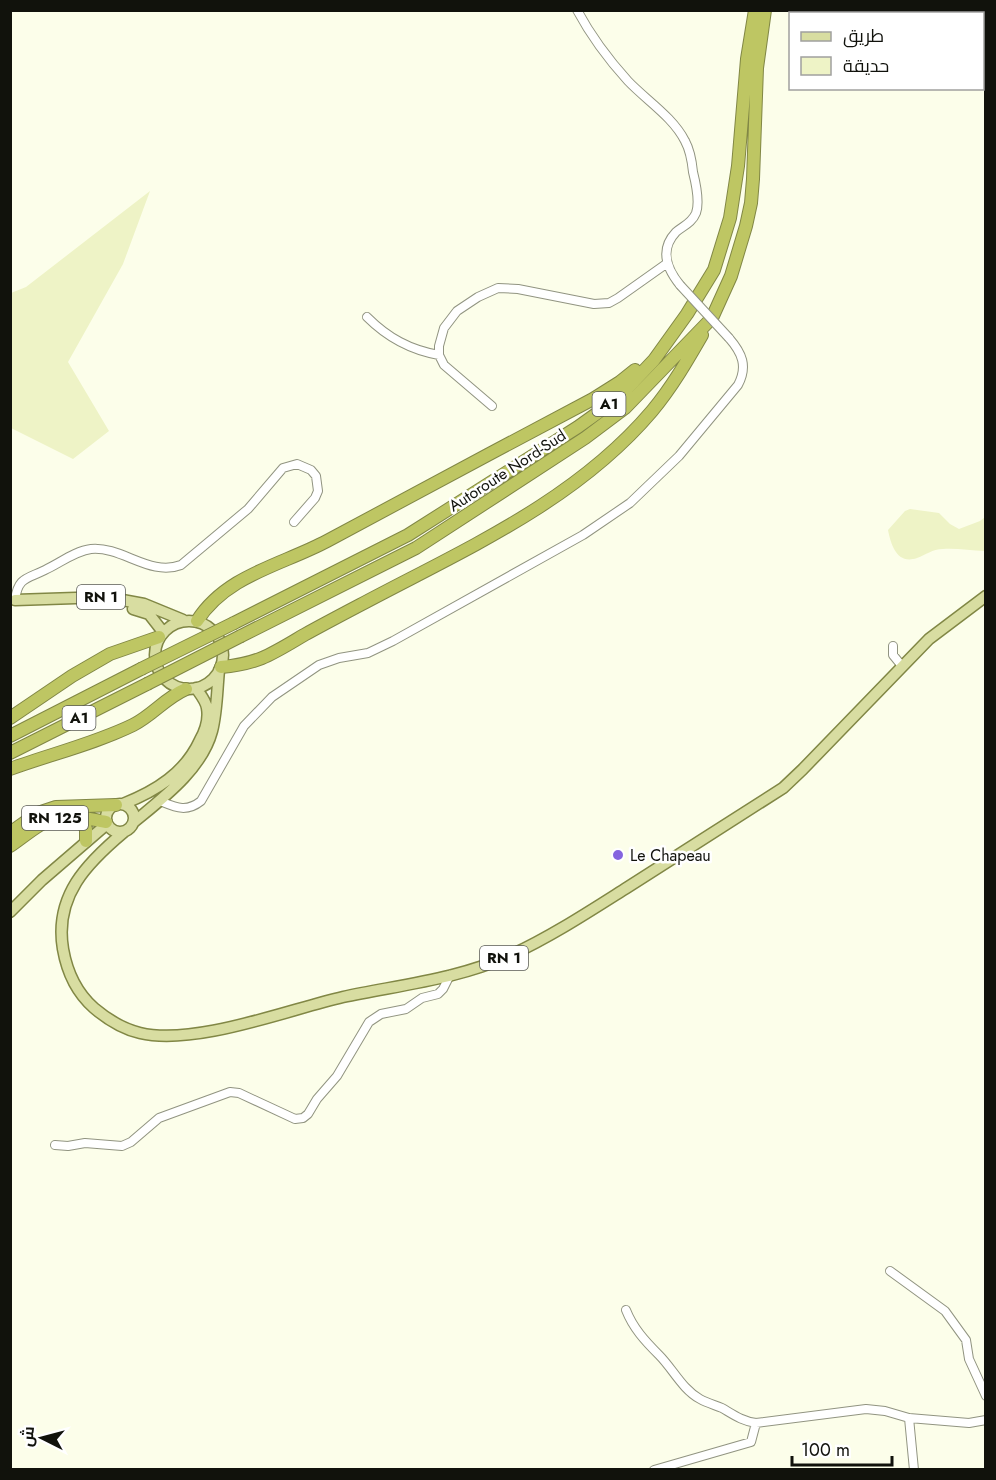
<svg xmlns="http://www.w3.org/2000/svg" width="996" height="1480" font-family="Jost,Cairo,sans-serif">
<style>
.green{fill:#eef3c6}
.lines{fill:none;stroke-linecap:round;stroke-linejoin:round}
.minor-casing{stroke:#919481;stroke-width:10}
.major-casing{stroke:#818745;stroke-width:13}
.highway-casing{stroke:#818745;stroke-width:14}
.minor{stroke:#fff;stroke-width:8}
.major{stroke:#d8dda1;stroke-width:10}
.highway{stroke:#bec663;stroke-width:12}
.minor-bridge-casing{stroke:#919481;stroke-width:10;stroke-linecap:butt}
.highway-bridge-casing{stroke:#818745;stroke-width:14;stroke-linecap:butt}
.minor-bridge{stroke:#fff;stroke-width:8}
.highway-bridge{stroke:#bec663;stroke-width:12}
.poi-dot{fill:#8564df;stroke:#fff;stroke-width:2}
.labels{text-anchor:middle;stroke-width:5;stroke-linejoin:round;paint-order:stroke}
.shield{fill:#fff;stroke:#585955;stroke-width:1.5}
.shield-label{font-size:15px;font-weight:bold;fill:#11120c}
.street-label{font-size:16px;fill:#11120c;stroke:#fff}
.poi-label{font-size:16px;fill:#11120c;stroke:#fff;text-anchor:start}
</style>
<rect width="100%" height="100%" fill="#fcfeea"/>
<path class="green" d="M150,191L123,264L68,362L109,431L73,459L11,428V293L26,287Z
M910,509L939,513L950,524L959,529L980,521L985,517V551C971,551 957,548 943,549C932,549 926,555 917,558C897,565 891,545 888,530L905,511Z"/>
<g class="lines">
<defs>
<path id="minor" d="M577,10C591,36 608,59 628,81C646,100 673,117 685,141C690,150 692,162 693,172C696,184 700,202 696,213C692,223 683,226 676,232C659,250 667,269 680,285
M367,317C388,338 410,350 439,355
M492,406L444,365L439,355V346L444,328L457,311L478,297L498,288L518,289L594,304L609,303L618,298L666,264
M15,600C18,577 27,579 45,570C60,563 75,551 91,549C122,546 150,577 181,565L248,509L283,468L297,464L311,470L316,476L318,491L315,498L294,522
M893,646V655L902,666
M160,801C175,807 186,813 201,801L244,726L272,697L319,665L339,658L368,653L393,641L583,535L630,503L679,456L738,385C748,366 742,353 729,338
M55,1145L68,1146L85,1143L122,1146L131,1142L159,1118L230,1092L239,1093L295,1119L303,1118L308,1114L317,1099L337,1076L369,1022L381,1014L406,1009L422,998L438,994L443,989L450,975
M890,1271L945,1311L966,1340L969,1359L986,1396
M626,1310C633,1328 645,1341 659,1355C673,1369 682,1389 700,1399C707,1403 715,1405 722,1408C734,1415 742,1421 756,1423L866,1409L885,1411L909,1418L969,1423L986,1420
M909,1418L914,1470
M654,1470L751,1442L756,1423"/>
<path id="major" d="M15,600L106,597L144,604L183,620
M133,609L149,614L163,632
M155 655a34 34 0 1 1 68 0a34 34 0 1 1-68 0Z
M106 818a14 14 0 1 1 28 0a14 14 0 1 1-28 0Z
M123,804C156,791 185,773 200,740C205,731 209,719 207,708C206,701 200,694 196,688
M134,822C163,798 202,769 212,731C217,712 217,690 219,670
M124,832C87,863 54,896 63,949C67,972 77,993 94,1008C107,1019 123,1029 140,1033C195,1046 287,1010 343,997C399,985 459,979 511,955C552,936 590,911 628,887C680,854 731,821 783,788L803,769L929,639L986,596
M10,912L42,880L107,824"/>
<path id="highway" d="M197,621C226,575 282,565 327,541C416,493 504,446 593,399L620,382L635,370
M234,623L408,535L578,427L617,399L654,360L687,314L714,270L730,218L738,166L747,59L755,10
M241,636L416,548L585,438L625,408L712,318L731,276L746,226L751,203L753,179L757,68L765,10
M221,667C258,664 272,654 304,635C322,625 341,615 360,605C463,550 575,502 652,411C672,387 687,361 702,335
M10,718L72,676L110,654L159,637
M10,736L141,669
M10,753L147,684
M10,769C51,754 94,744 133,725C153,715 165,698 186,689
M79,818L86,829V841
M10,833L38,813L56,807L116,805
M10,846C25,836 42,820 59,817C73,814 92,820 106,822"/>
</defs>
<use href="#minor" class="minor-casing"/>
<use href="#major" class="major-casing"/>
<use href="#highway" class="highway-casing"/>
<use href="#minor" class="minor"/>
<use href="#major" class="major"/>
<use href="#highway" class="highway"/>
<defs>
<path id="minor-bridge" d="M680,285L729,338"/>
<path id="highway-bridge" d="M141,669L234,623
M147,684L241,636"/>
</defs>
<use href="#minor-bridge" class="minor-bridge-casing"/>
<use href="#highway-bridge" class="highway-bridge-casing"/>
<use href="#minor-bridge" class="minor-bridge"/>
<use href="#highway-bridge" class="highway-bridge"/>
</g>
<circle class="poi-dot" cx="618" cy="855" r="6"/>
<g class="labels">
<g class="shield">
<rect x="592.5" y="392" width="33" height="24" rx="4.5"/>
<rect x="77" y="585" width="48" height="24" rx="4.5"/>
<rect x="62.5" y="706" width="33" height="24" rx="4.5"/>
<rect x="22" y="806" width="66" height="24" rx="4.5"/>
<rect x="480" y="946" width="48" height="24" rx="4.5"/>
</g>
<g class="shield-label">
<text x="609" y="409">A1</text>
<text x="101" y="602">RN 1</text>
<text x="79" y="723">A1</text>
<text x="55" y="823">RN 125</text>
<text x="504" y="963">RN 1</text>
</g>
<g class="street-label">
<text transform="translate(507 470) rotate(-33)" y="6">Autoroute Nord-Sud</text>
</g>
<g class="poi-label">
<text x="630" y="861">Le Chapeau</text>
</g>
</g>
<rect width="996" height="1480" fill="none" stroke="#11120c" stroke-width="24"/>
<rect x="789" y="12" width="195" height="78" fill="#ffffff" stroke="#a0a09e" stroke-width="1.5"/>
<rect x="801" y="32" width="30" height="9" fill="#d8dda1" stroke="#a0a09e" stroke-width="1.5"/>
<text x="843" y="42" font-size="18" fill="#11120c">طريق</text>
<rect x="801" y="57" width="30" height="18" fill="#eef3c6" stroke="#a0a09e" stroke-width="1.5"/>
<text x="843" y="72" font-size="18" fill="#11120c">حديقة</text>
<g transform="translate(42 1438) rotate(276)" stroke="#ffffff" stroke-width="4.5" paint-order="stroke">
<path d="M0-4.5L10 22L0 15L-10 22Z" fill="#11120c"/>
<text y="-9" font-size="16" font-weight="bold" text-anchor="middle" fill="#11120c">ش</text>
</g>
<path d="M792 1456v9h100v-9" fill="none" stroke="#11120c" stroke-width="3"/>
<text x="801" y="1456" font-size="18" fill="#11120c" stroke="#ffffff" stroke-width="4.5" paint-order="stroke">100 m</text>
</svg>
